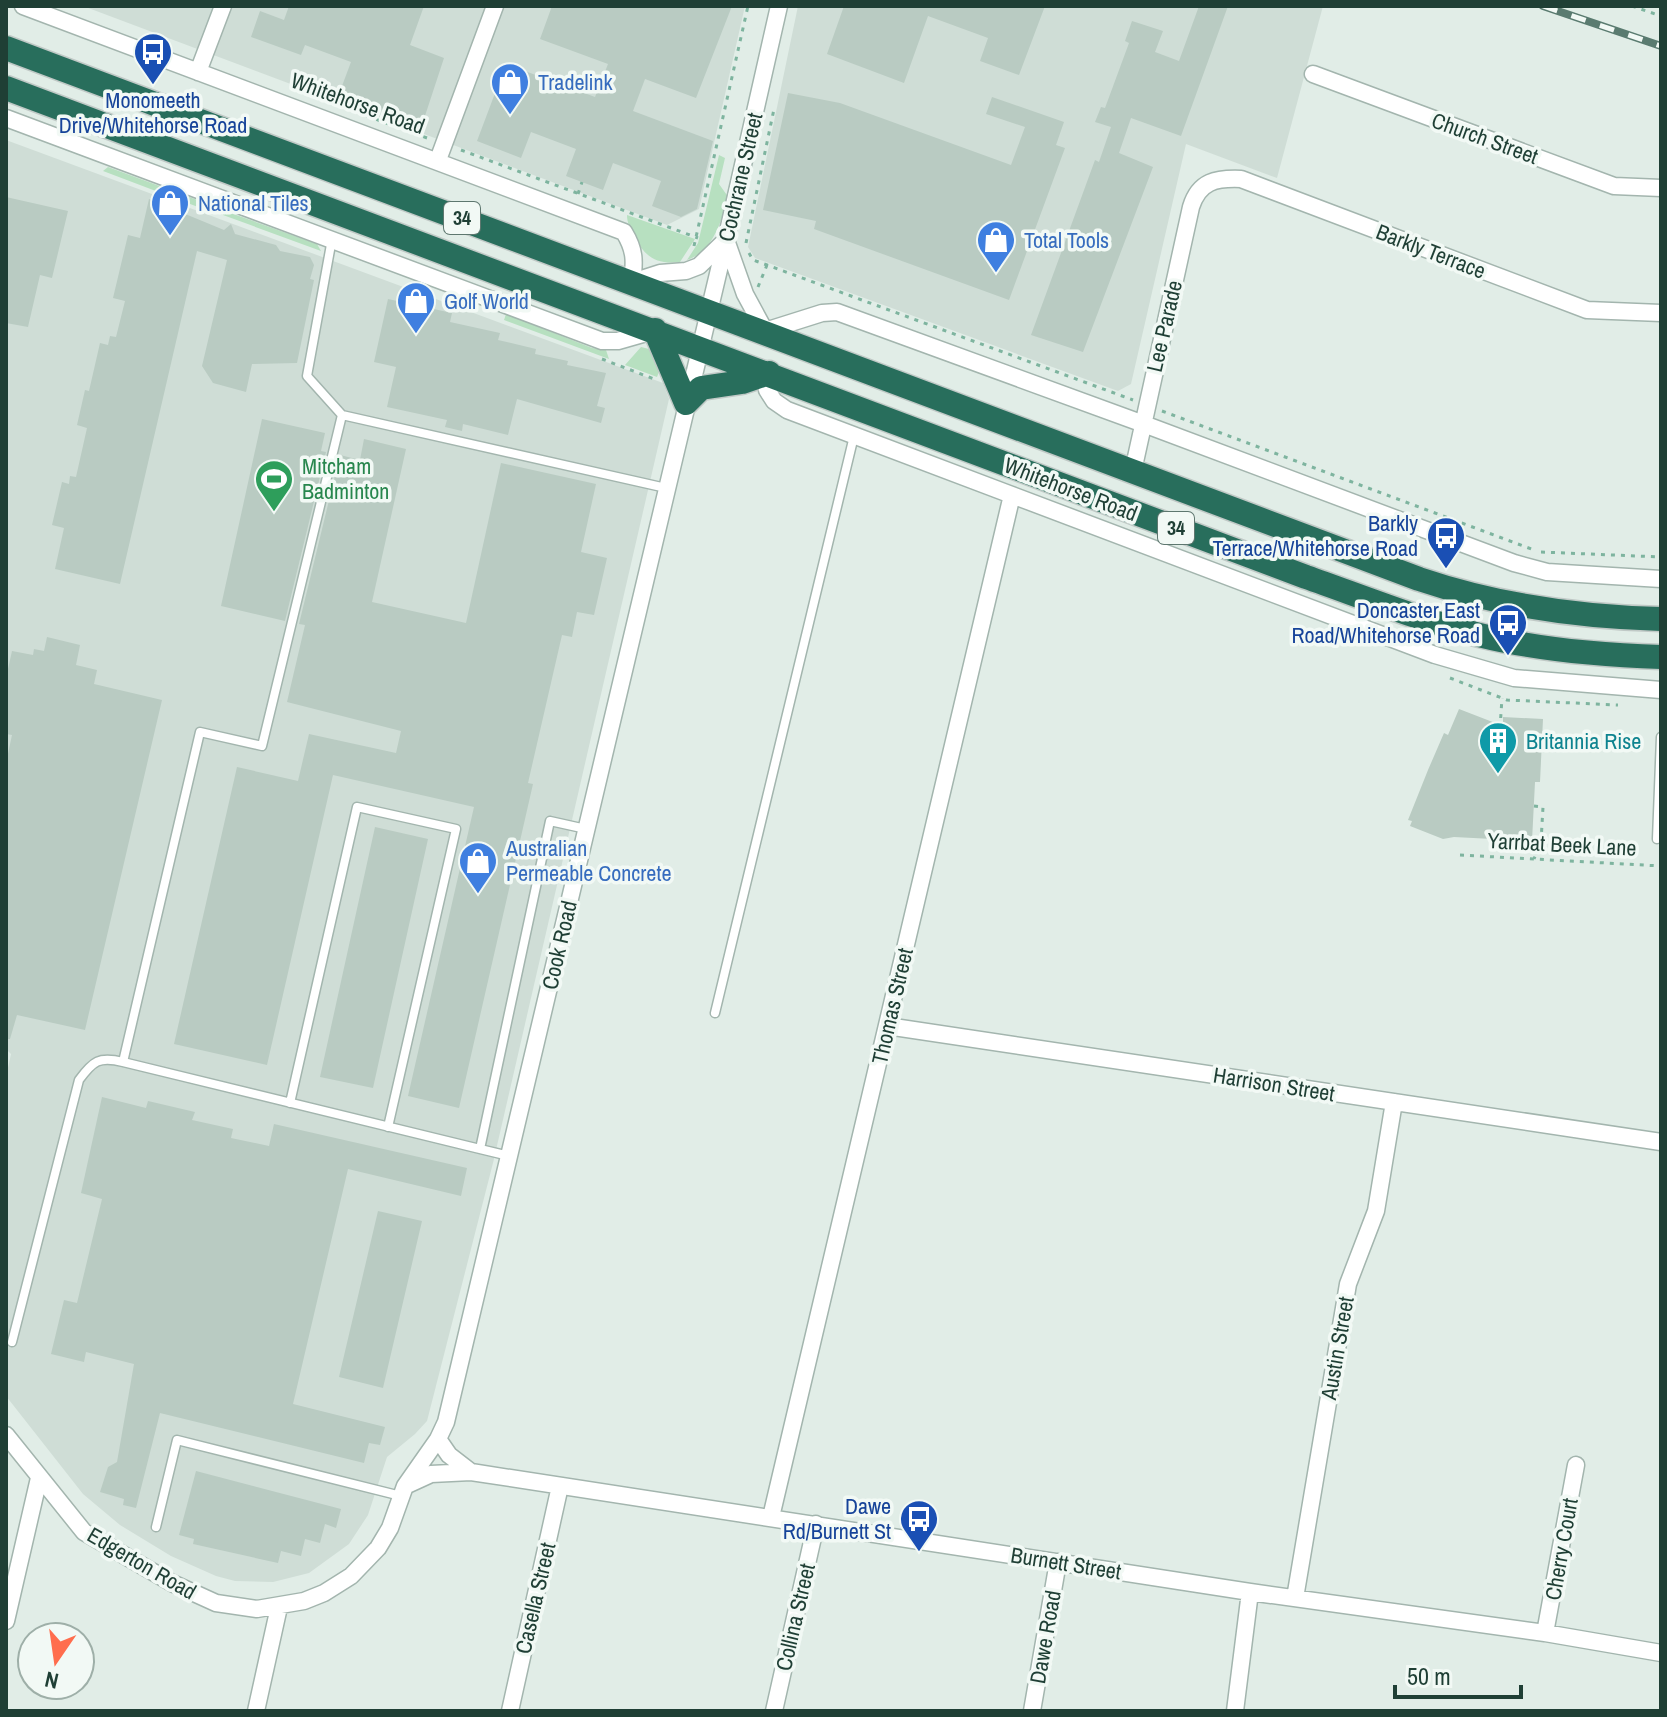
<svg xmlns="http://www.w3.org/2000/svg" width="1667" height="1717" font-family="'Archivo Narrow',sans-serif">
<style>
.built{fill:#cfddd6}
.green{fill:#b7e0c0}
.building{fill:#b9cbc2}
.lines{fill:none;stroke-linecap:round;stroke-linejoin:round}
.lane-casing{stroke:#a3b5ae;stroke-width:11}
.street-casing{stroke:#a3b5ae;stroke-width:19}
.highway-casing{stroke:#c0c9c6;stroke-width:27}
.path{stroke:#7eb49f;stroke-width:3;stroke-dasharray:4 6;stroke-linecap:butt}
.lane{stroke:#fff;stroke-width:8}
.street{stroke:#fff;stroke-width:16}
.highway{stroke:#286e5c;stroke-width:24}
.rail-casing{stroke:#5a7b70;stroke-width:8}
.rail{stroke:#f2f9f5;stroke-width:5;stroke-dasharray:15;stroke-linecap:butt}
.labels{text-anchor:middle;stroke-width:7;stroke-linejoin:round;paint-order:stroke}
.shield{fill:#f2f9f5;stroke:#5e776f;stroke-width:2}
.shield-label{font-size:20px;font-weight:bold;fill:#1f3f35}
.shop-label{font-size:22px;fill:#366cbe;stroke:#f2f9f5;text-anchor:start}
.transit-label{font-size:22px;fill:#164399;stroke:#f2f9f5;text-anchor:end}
.street-label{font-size:22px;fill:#1f3f35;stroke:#f2f9f5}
.leisure-label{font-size:22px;fill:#27864d;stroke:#f2f9f5;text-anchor:start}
.culture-label{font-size:22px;fill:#0d838f;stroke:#f2f9f5;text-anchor:start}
</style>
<rect width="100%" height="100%" fill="#e1ede7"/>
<path class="built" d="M83,6H745L699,209L667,225Z
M798,6H1323L1277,178L1186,144L1131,384L1118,391L755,258L748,247Z
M6,140L663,383L669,399L493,1163L427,1421L415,1434L387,1457L368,1515L349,1544L309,1573L273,1582L235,1581L216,1576L171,1556L120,1525L83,1494L6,1396V1077L11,1054L6,1049Z"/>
<path class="green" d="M719,155L725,158L719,184L729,198C720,222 714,251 687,260L698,243Z
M108,167L208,204L206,210L103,171Z
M225,211L317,244L321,251L223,215Z
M627,215L695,239L680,262C655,265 644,256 633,234C630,227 627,223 627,215Z
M506,314L592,348L606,350L609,359L504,320Z
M641,347L653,350L663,362L657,377L625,365Z"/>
<path class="building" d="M289,6H424L410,45L444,58L422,125L339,94L351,62L305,45L301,55L251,37L260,11L284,20Z
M552,6H732L696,98L645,79L633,111L713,141L697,209L681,217L652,206L661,181L613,163L603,190L566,176L576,149L531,132L521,158L477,141L506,64L595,97L608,64L540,39Z
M844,6H1045L1019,75L980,61L988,38L928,16L904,83L827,54Z
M1199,6H1228L1181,136L1131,118L1119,153L1153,167L1083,352L1031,335L1095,160L1099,162L1111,127L1095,122L1101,107L1105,108L1129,43L1125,41L1132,21L1163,31L1155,52L1179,61Z
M788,93L840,103L1011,165L1025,127L986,114L992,97L1064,122L1056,145L1065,148L1009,300L814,229L816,221L763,210Z
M6,197L68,211L52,278L40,275L28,327L6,323Z
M149,199L224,230L231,224L235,234L276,245L280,251L310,257L314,265L310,279L314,280L297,363L252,364L246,392L213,383L202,366L227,260L197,251L120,584L55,569L64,528L52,525L62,482L69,484L70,476L76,477L87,428L77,425L85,390L89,391L100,343L108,345L110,336L116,337L125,301L113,298L128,235L140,238Z
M388,299L452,313L450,322L500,333L498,340L536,349L535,354L568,361L567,365L606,373L597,406L605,408L601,423L517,399L508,435L463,424L462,431L445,427L447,420L387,407L396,367L374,362Z
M262,419L325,433L321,451L326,452L285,621L221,606Z
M364,439L406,449L372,602L466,623L501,463L596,484L581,552L607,558L594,615L577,612L572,637L562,635L528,783L533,784L459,1108L408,1096L474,807L333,775L267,1065L174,1044L237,767L298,781L309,734L396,753L401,731L287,702L305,625L299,624L340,455L360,460Z
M47,637L80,645L76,665L97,670L94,684L162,700L85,1030L17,1015L10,1039H6V763L12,735L6,734V678L12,651L33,655L34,649L44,651Z
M1459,709L1503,726V717L1543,719L1540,782H1535L1532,841L1454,837L1443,839L1410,826L1412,821L1408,820L1428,770L1444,733L1448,735Z
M375,827L428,839L373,1088L320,1077Z
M102,1097L146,1108L148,1101L195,1112L192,1120L233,1129L231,1138L269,1146L274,1124L467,1168L461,1196L348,1169L293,1404L385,1427L380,1445L369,1443L364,1463L160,1413L136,1508L123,1505L124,1499L100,1492L108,1467L117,1462L134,1364L86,1352L84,1362L51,1354L64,1300L77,1303L102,1199L81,1193Z
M378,1211L422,1221L383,1388L339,1377Z
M196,1471L341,1509L336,1528L325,1524L320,1543L305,1539L301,1556L281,1551L278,1563L193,1544L194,1539L179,1535Z"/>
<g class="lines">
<defs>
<path id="lane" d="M332,239L307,376L342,415L666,488
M342,415L262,746L200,732L123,1062L480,1149L550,821L586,829
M1657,839L1661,737
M715,1013L854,436
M290,1103L357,807L456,829L388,1127
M480,1149L509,1156
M12,1342L79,1080C93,1061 99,1056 123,1062
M156,1527L177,1440L401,1496"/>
<path id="street" d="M23,6L624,232C635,250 635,261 632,282L660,273L686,271L699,266L726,240L745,294L765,331L822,313L837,312L1141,423L1514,563L1547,572L1661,579
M198,72L223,6
M1313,74L1614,186L1661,188
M6,118L602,341H618L653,331
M438,160L495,6
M769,373L767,390L774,401L787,410L1435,655L1514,678L1661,690
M1133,471L1191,207C1199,181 1216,178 1241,179L1587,310L1661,313
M887,1026L1661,1142
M6,1435L84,1532L172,1583L216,1603L257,1609L304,1601L324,1593L351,1576L378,1548L390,1528L405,1486L438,1439L446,1422L726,240L779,6
M438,1439L449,1455L471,1472
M407,1485L431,1474L471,1472L1250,1592L1545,1633L1661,1653
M771,1517L1012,495
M1295,1598L1348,1284L1376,1211L1394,1102
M6,1621L39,1478
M1545,1633L1576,1465
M256,1711L279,1607
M510,1711L560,1486
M774,1711L816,1524
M1032,1711L1058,1562
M1235,1711L1250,1592"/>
<path id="highway" d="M6,48L1419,579C1499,606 1577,617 1661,619
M6,88L1306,577C1363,597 1420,620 1479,635C1539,650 1600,655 1661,657
M655,330L686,403L701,388L742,382L769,373"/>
</defs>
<use href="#lane" class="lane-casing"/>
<use href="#street" class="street-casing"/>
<use href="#highway" class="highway-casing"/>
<path class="path" d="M1632,6L1661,16
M367,116L427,138
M461,150L698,238
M578,194L582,182
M746,243L774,109
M694,246L748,6
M749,253L753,260L767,265L1133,400
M758,287L767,265
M602,359L654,379
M1162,411L1534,550
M1541,552L1661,557
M1450,678L1507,700L1618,705
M1500,728L1502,698
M1496,734L1499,724
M1534,806L1543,807L1541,842L1534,859
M1460,855L1661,866"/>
<use href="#lane" class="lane"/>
<use href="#street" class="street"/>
<use href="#highway" class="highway"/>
<defs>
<path id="rail" d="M1543,6L1661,46"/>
</defs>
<use href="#rail" class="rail-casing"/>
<use href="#rail" class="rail"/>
</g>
<defs>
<symbol id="bus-pin" viewBox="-11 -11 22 30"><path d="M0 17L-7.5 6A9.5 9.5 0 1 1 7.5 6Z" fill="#1a4fb4" stroke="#f2f9f5"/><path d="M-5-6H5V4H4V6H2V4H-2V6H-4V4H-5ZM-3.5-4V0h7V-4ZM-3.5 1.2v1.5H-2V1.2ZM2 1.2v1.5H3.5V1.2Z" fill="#fff"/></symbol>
<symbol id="shop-pin" viewBox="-11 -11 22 30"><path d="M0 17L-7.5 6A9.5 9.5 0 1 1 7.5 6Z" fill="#3f7fe0" stroke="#f2f9f5"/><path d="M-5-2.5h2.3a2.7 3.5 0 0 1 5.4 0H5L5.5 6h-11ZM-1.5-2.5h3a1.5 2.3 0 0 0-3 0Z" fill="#fff"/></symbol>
<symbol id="stadium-pin" viewBox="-11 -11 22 30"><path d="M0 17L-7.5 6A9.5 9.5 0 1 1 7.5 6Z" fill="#2e9e5b" stroke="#f2f9f5"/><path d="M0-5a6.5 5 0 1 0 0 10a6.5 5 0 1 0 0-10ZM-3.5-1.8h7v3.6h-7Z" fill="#fff"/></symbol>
<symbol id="building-pin" viewBox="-11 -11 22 30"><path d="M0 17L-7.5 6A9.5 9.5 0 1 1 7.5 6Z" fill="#0f9aa8" stroke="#f2f9f5"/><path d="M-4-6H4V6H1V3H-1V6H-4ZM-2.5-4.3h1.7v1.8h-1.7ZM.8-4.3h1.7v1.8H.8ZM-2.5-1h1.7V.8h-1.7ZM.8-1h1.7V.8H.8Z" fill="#fff"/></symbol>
</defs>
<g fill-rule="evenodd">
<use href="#bus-pin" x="131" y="30" width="44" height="60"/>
<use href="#shop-pin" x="488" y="60" width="44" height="60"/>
<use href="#shop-pin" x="148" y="181" width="44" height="60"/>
<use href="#shop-pin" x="974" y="218" width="44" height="60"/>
<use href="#shop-pin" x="394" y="279" width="44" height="60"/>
<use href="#stadium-pin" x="252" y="457" width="44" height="60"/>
<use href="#bus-pin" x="1424" y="514" width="44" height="60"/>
<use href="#bus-pin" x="1486" y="601" width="44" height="60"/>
<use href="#building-pin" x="1476" y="719" width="44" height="60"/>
<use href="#shop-pin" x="456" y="839" width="44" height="60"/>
<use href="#bus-pin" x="897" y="1497" width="44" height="60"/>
</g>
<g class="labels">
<g class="shield">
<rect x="444" y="202" width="36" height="32" rx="6"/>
<rect x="1158" y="512" width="36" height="32" rx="6"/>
</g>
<g class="shield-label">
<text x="462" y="225">34</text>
<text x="1176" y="535">34</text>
</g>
<g class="shop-label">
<text x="538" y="90">Tradelink</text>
<text x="198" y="211">National Tiles</text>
<text x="1024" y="248">Total Tools</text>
<text x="444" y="309">Golf World</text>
<text x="506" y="856">Australian<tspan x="506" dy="25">Permeable Concrete</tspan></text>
</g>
<g class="transit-label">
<text x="153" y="108" text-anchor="middle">Monomeeth<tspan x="153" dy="25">Drive/Whitehorse Road</tspan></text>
<text x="1418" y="531">Barkly<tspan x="1418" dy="25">Terrace/Whitehorse Road</tspan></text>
<text x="1480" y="618">Doncaster East<tspan x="1480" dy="25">Road/Whitehorse Road</tspan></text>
<text x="891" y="1514">Dawe<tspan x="891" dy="25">Rd/Burnett St</tspan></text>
</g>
<g class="street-label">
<text transform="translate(358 103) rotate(20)" y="8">Whitehorse Road</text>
<text transform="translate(1485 138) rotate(20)" y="8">Church Street</text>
<text transform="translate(740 177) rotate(-77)" y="8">Cochrane Street</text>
<text transform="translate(1431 251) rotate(21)" y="8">Barkly Terrace</text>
<text transform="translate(1164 326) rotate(-77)" y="8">Lee Parade</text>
<text transform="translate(1071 489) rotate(21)" y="8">Whitehorse Road</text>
<text transform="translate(1562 844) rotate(3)" y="8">Yarrbat Beek Lane</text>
<text transform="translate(559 945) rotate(-77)" y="8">Cook Road</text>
<text transform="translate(892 1006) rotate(-77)" y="8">Thomas Street</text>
<text transform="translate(1274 1084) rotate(9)" y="8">Harrison Street</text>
<text transform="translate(1337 1348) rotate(-80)" y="8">Austin Street</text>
<text transform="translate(1561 1549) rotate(-80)" y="8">Cherry Court</text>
<text transform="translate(142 1563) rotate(30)" y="8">Edgerton Road</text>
<text transform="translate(1066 1563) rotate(9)" y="8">Burnett Street</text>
<text transform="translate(535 1598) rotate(-77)" y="8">Casella Street</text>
<text transform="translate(795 1617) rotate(-77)" y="8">Collina Street</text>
<text transform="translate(1045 1637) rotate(-80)" y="8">Dawe Road</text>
</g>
<g class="leisure-label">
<text x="302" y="474">Mitcham<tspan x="302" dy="25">Badminton</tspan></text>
</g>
<g class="culture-label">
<text x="1526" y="749">Britannia Rise</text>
</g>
</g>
<rect width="1667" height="1717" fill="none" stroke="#1f3f35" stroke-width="16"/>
<g transform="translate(56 1661) rotate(193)"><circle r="38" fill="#f2f9f5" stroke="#9eafa8" stroke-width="2"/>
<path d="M0-6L14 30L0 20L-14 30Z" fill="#ff6d4d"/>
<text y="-12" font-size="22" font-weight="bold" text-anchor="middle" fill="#1f3f35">N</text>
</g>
<path d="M1395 1685v12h126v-12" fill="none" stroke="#1f3f35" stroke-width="4"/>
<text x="1407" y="1685" font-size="24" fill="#1f3f35" stroke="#f2f9f5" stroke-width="6" paint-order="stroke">50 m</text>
</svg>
